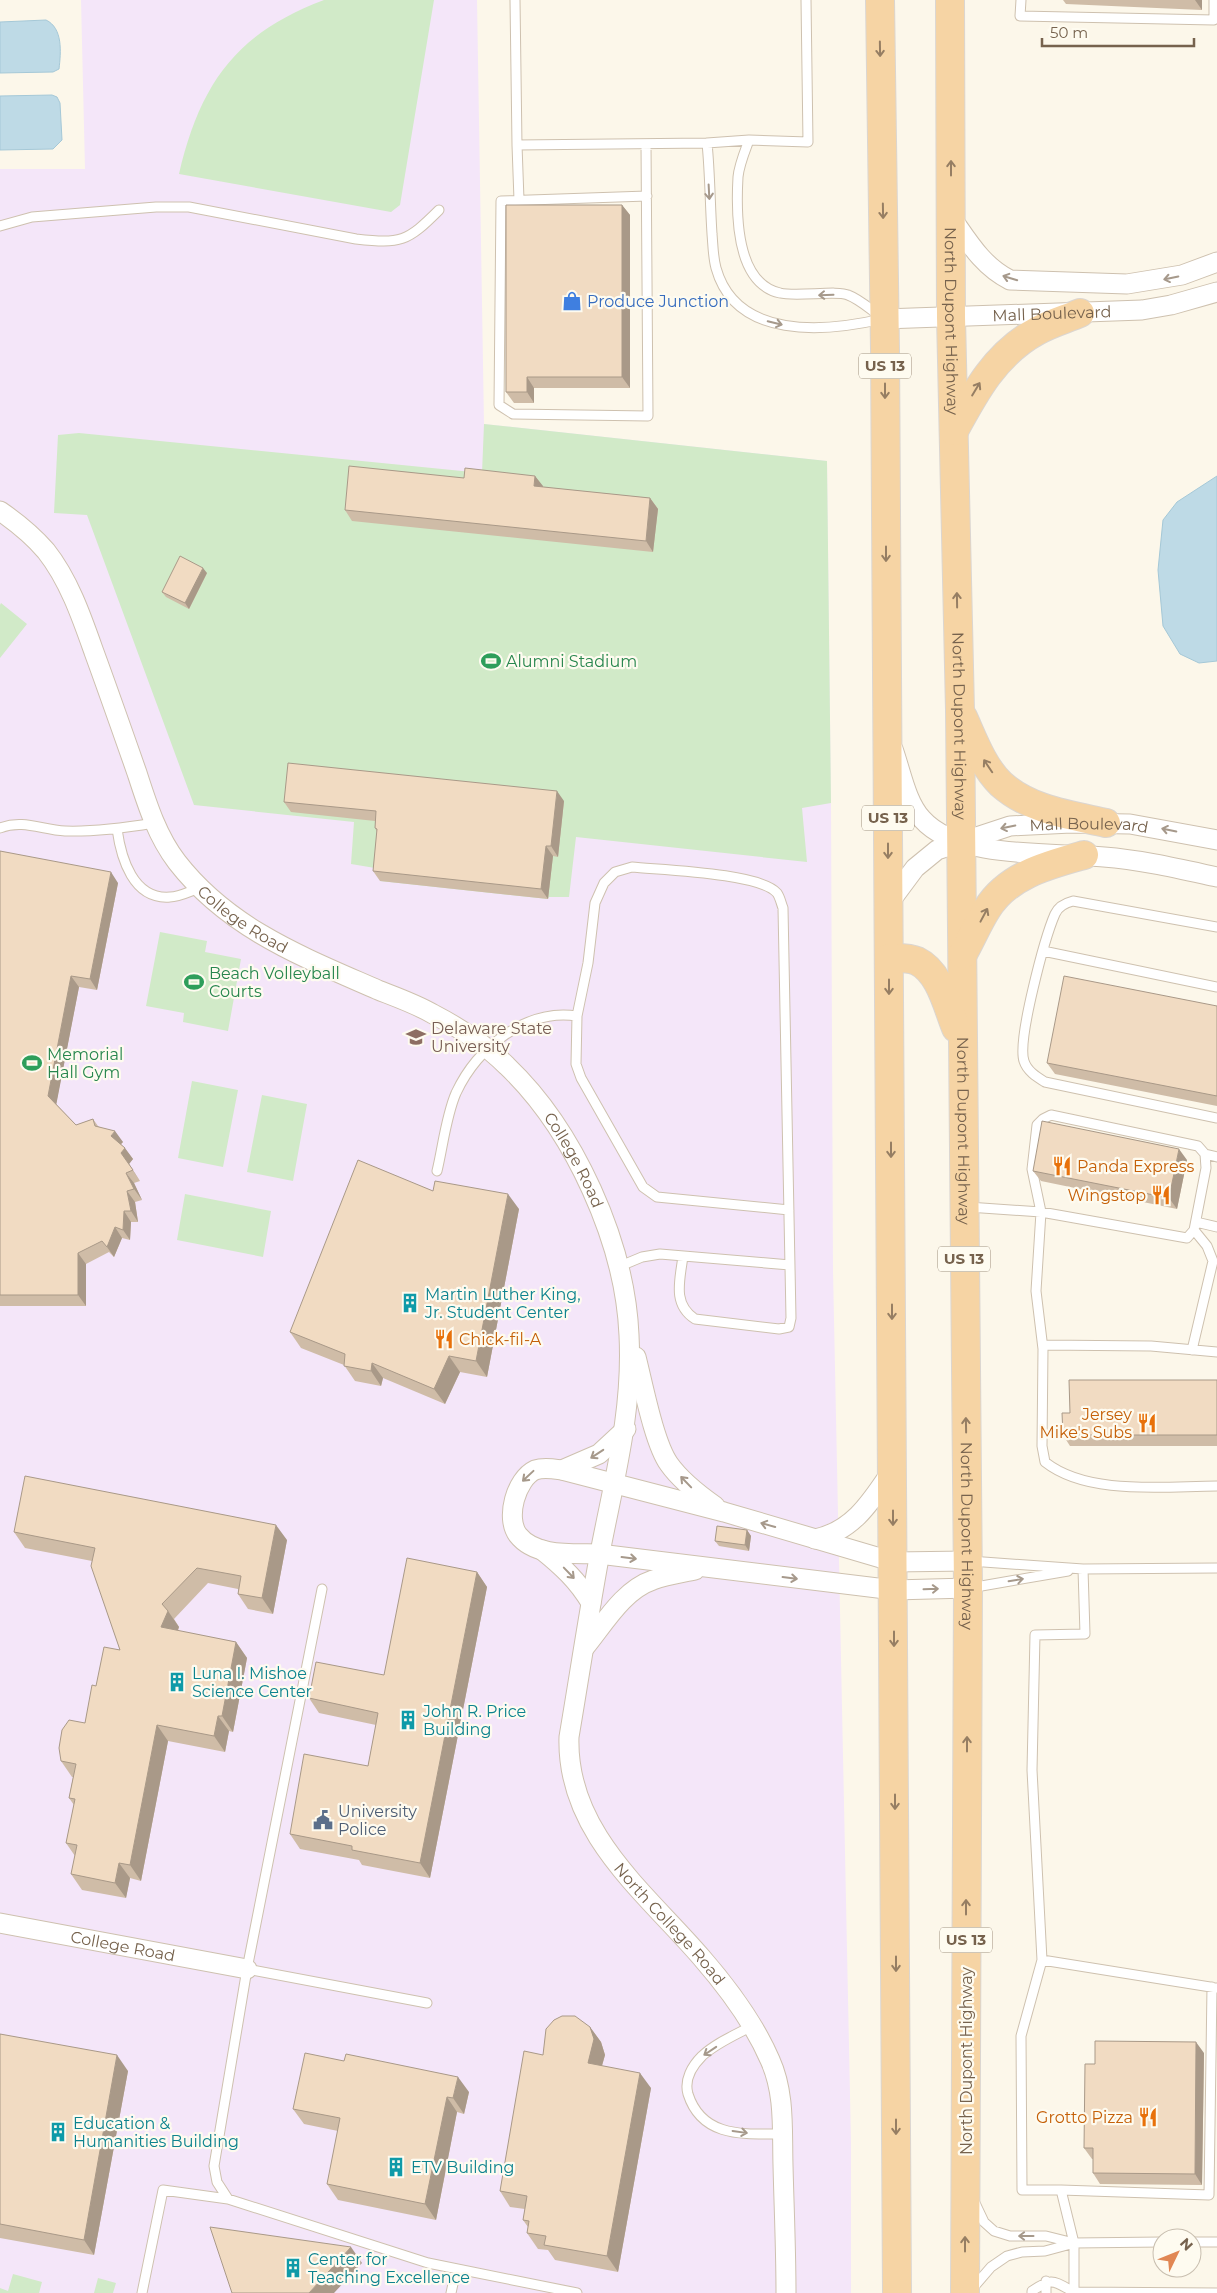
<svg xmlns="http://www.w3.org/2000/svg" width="1217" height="2293" font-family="Montserrat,sans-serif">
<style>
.education{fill:#f4e6f9}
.green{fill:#d1eac8}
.water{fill:#bedae6;stroke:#a5c8d7}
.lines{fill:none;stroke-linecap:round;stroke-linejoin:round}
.service-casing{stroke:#cec1af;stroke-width:11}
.minor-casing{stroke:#cec1af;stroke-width:21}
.trunk-casing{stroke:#dbd6d1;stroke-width:30}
.service{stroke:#fff;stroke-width:9}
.minor{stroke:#fff;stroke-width:19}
.trunk{stroke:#f6d4a4;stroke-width:28}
.wall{fill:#cfbca7}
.shaded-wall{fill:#a99988}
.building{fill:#f1dbc2;stroke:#a99988}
.oneway{stroke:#967e63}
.oneway2{stroke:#a6998b}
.labels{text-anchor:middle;stroke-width:4.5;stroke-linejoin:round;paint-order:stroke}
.shield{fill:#fefbf0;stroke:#9f907e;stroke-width:1}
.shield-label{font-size:15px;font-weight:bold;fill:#76624d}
.shop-label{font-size:16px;fill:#366cbe;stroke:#fefbf0;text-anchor:start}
.street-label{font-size:16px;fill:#76624d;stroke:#fefbf0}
.leisure-label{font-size:16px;fill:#27864d;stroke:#fefbf0;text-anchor:start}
.education-label{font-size:16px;fill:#785e54;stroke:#fefbf0;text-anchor:start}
.food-label{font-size:16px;fill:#c56008;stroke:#fefbf0;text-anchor:end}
.culture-label{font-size:16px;fill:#0d838f;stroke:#fefbf0;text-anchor:start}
.service-label{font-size:16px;fill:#4e5e75;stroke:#fefbf0;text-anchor:start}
</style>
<rect width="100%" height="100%" fill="#fcf7ea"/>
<path class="education" d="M81,0H477L484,424L827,461L831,803L833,1271L851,2143V2293H0V169H85Z"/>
<path class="green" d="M324,0H434L400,205L391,212L179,174C200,84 236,33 324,0Z
M484,424L827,461L831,803L802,808L807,862L576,837L569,897H549L548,899L380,881L381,869L351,864L354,822L194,805L87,515L54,513L58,435L79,433L482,473Z
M1,603L27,624L0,658V605Z
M160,932L207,941L205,952L241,959L228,1031L183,1022L184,1013L146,1006Z
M192,1081L238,1090L223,1167L178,1158Z
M262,1095L307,1104L293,1181L247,1172Z
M185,1194L271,1211L263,1257L177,1240Z
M13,2274L42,2282L39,2293H0V2288L8,2291Z
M98,2278L116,2283L113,2293H94Z"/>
<path class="water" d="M46,20C63,28 61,52 59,69L53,72L0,73V22Z
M52,95L57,97L60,103L62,140L53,149L0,150V96Z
M1217,476V661L1199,663L1180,654L1163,626L1158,570L1163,520L1177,502Z"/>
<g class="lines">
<defs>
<path id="service" d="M515,0L517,145L707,143L749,140L808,142L806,0
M1021,0L1020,16L1214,20V0
M749,140C745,151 739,165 738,177C736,212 735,283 780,293C796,297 838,290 848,295C859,299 870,309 880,316
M707,143C710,173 710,203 712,234C713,245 713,257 716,268C736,340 825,332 882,319
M646,144L648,416L513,414L499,405L501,201L647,196
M517,145L519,200
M0,226L32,217L156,207H189L356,239C401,244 407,242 439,210
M0,828C23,819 42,830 65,831C95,832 124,828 154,823
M117,829C121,858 133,900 170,897C180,897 190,891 200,888
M1217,927L1073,901C1065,903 1058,907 1055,914C1045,937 1017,1040 1024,1061C1027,1071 1037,1077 1045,1082L1217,1118
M1043,951L1217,987
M577,1016L588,963L595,903L604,883L615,872L632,867C661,870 760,873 777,893C780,897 781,903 783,908L791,1318L789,1327L779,1329L695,1319C672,1304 680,1280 683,1256
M1205,1154L1217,1157
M437,1171C443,1146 446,1116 456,1093C477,1048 526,1008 577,1016L576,1064L581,1078L643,1187L657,1197L789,1210
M968,1207L1041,1212L1187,1238L1194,1230L1206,1168L1205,1154L1198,1146L1051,1115L1043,1119L1037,1125L1032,1169L1041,1212L1036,1291L1043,1349L1042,1446L1045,1462C1088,1496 1165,1486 1217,1486
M1196,1222L1217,1227
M618,1267L642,1257L660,1254L790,1265
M1043,1345L1151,1346L1217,1352
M1192,1350L1213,1261L1207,1246L1194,1230
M970,1561L1083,1569L1217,1568
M1083,1569L1085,1634L1035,1635L1032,1770L1042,1960L1217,1988
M970,1588L1068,1571
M1042,1960L1021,2036L1022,2190H1061L1074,2243V2292
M247,1969L427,2003
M752,2026C735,2035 716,2043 702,2056C692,2066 684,2080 688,2094C702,2138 744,2134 782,2134
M1061,2190L1209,2195L1212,1987
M228,2199L217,2182L214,2166L247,1969L322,1589
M975,2203L984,2222L994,2231L1010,2236H1046L1074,2243L1162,2242
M1192,2242H1217
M972,2289L991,2267L1007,2256L1022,2252L1045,2251L1071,2244
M142,2293L163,2190L228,2199L428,2263L577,2293
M451,2293L456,2270
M1032,2293V2291C1053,2277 1053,2281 1074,2292L1217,2293
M1046,2293V2281"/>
<g id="minor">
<path d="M951,217C968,241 982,266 1010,280L1127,284L1182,275L1217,262"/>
<path id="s1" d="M884,319L1142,310L1171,305L1217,292"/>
<path id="s2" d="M0,511C16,522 33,536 46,551C69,580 82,618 94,652C109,693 123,733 137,773C147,804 157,836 177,862C229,929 303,957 378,990C396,997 416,1004 433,1014C460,1028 486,1045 507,1066C574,1130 625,1242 629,1335C633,1414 613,1483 599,1558C588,1618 579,1678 569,1737C566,1832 645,1892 701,1957C728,1988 754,2023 770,2060C785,2093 782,2129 783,2165C784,2207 786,2250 786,2293"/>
<path d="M893,749C901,771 906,802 922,819C958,860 1054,852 1104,857C1142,860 1180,869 1217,877"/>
<path id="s3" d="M889,903L915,868L937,850L1010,826L1071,823L1130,824L1217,840"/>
<path d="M636,1357C643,1384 654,1443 669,1464C681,1481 698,1494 715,1506"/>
<path d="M562,1470L599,1454L626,1429"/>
<path d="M815,1539C854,1531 872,1500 893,1469"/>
<path d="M542,1550C562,1566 578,1581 591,1603"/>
<path d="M967,1561L894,1562L724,1512L562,1470C554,1469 544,1467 535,1470C516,1479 505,1518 518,1535C536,1558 575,1553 599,1554L894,1590L968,1588"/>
<path d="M585,1647C604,1624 623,1590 653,1580C666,1575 681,1573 695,1570"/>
<path id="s4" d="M0,1923L247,1969"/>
</g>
<g id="trunk">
<path d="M880,0L885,350L897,2293"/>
<path id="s5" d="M950,0L951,317L960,710L968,1588L965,2293"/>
<path d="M954,431C975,392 996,353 1037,331C1051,323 1066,319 1080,313"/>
<path d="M963,717C973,739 983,767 1001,784C1030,810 1070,815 1106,823"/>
<path d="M963,954C971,940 978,923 987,909C1008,875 1048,865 1084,855"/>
<path d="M889,958C898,958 908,957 917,961C940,972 947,1006 956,1028"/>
</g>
</defs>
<use href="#service" class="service-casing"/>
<use href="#minor" class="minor-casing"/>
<use href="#trunk" class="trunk-casing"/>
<use href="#service" class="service"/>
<use href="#minor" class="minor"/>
<use href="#trunk" class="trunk"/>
</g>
<path class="wall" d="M1063,0H1202V10L1066,4Z
M622,205L630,215V388H534V403H514L506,392Z
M535,476L543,487L650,498L658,509L653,552L352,521L345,510L464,478Z
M207,573L189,609L166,597L162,592Z
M564,801L558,857L553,856L548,899L380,881L373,871L377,832L375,828V821L291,812L284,802Z
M0,851L118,883L97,990L79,987L56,1104L76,1125L93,1119L98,1126L123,1142L121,1144L133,1159L129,1164L140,1181L134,1183L142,1200L135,1202L138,1222H131L130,1240L122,1238L114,1257L109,1252L86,1264V1306H0Z
M1217,1006V1106L1055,1074L1047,1063Z
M1187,1160L1177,1209L1041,1181L1033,1171Z
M433,1191L519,1209L487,1377L460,1372L445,1404L383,1378L381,1386L355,1381L344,1365L301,1348L290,1332Z
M1217,1380V1446H1070L1063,1435L1070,1413Z
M747,1530L751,1536L749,1551L719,1546L715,1541Z
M14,1532L287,1540L273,1614L248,1609L238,1594V1589L208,1583L174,1619L179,1627L178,1631L236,1642L247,1658L233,1732L229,1731L225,1752L168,1741L141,1881L130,1878L126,1898L82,1890L71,1874L75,1856L66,1843L74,1805L69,1798L73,1777H72L61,1761L85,1723L96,1686L120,1650L92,1561L25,1548Z
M477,1572L487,1587L430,1878L362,1865L359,1860L300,1849L290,1834L368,1766L376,1725L319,1713L309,1698L384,1675Z
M590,2027L601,2042L605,2055L602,2066L651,2088L618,2272L555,2260L548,2250L538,2249L527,2233L528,2227L523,2220L525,2209L510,2207L500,2191L543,2055Z
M0,2034L128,2071L94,2255L0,2238Z
M1204,2053L1202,2185L1100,2184L1093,2173V2159H1092L1084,2148L1095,2064Z
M469,2092L464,2114L457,2112L436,2220L338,2200L327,2184L338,2131L304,2124L293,2109Z"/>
<path class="shaded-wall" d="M1195,0H1202V10Z
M622,205L630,215V388L622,377Z
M527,377L534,388V403L527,392Z
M535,476L543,486L542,497L534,486Z
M650,498L658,509L653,552L646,541Z
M203,568L207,573L189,609L185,603Z
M557,791L564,801L558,857L551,846Z
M546,846L553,856L548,899L541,889Z
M111,872L118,883L97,990L90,979Z
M71,976L79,987L56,1106L48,1096Z
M115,1131L123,1142L118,1147L111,1136Z
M125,1148L133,1159L129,1164L140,1181L121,1153Z
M1179,1149L1187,1160L1177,1209L1169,1198Z
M126,1173L134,1183L142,1200L134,1189Z
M127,1191L135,1202L138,1222L131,1211Z
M508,1194L519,1209L487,1377L476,1361Z
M124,1211L131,1222L130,1240L123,1230Z
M115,1227L122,1238L114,1257L107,1247Z
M78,1253L86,1264V1306L78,1295Z
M449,1356L460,1372L445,1404L434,1389Z
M372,1363L383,1378L381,1386L371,1371Z
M276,1525L287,1540L273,1614L262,1598Z
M747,1530L751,1536L749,1551L745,1545Z
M477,1572L487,1587L430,1878L420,1863Z
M168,1611L179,1627L172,1643L161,1627Z
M236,1642L247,1658L233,1732L222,1716Z
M218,1716L229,1731L225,1752L214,1736Z
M157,1725L168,1741L141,1881L130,1865Z
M119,1863L130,1878L126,1898L115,1883Z
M590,2027L601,2042L605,2055L598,2079L588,2063Z
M1196,2042L1204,2053L1202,2185L1195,2174Z
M117,2055L128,2071L94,2255L84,2240Z
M640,2073L651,2088L618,2272L607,2256Z
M458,2077L469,2092L464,2114L453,2098Z
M447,2097L457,2112L436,2220L425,2204Z
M351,2247L362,2263L334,2293H309Z"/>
<path class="building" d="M506,205H622V377H527V392H506Z
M349,466L464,478L465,468L535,476L534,486L650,498L646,541L345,510Z
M180,556L203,568L185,603L162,592Z
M288,763L557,791L551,846H546L541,889L373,871L377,829L375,828L376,811L284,802Z
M0,851L111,872L90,979L71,976L48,1096L76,1125L93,1119L95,1126L115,1131L111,1136L125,1148L121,1153L133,1170L126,1173L134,1189L127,1191L131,1211H124L123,1230L115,1227L107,1247L102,1241L78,1253V1295H0Z
M1064,976L1217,1006V1096L1047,1063Z
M1042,1121L1179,1149L1169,1198L1033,1171Z
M358,1160L433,1191L435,1181L508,1194L476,1361L449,1356L434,1389L372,1363L371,1371L344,1366L345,1354L290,1332Z
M1069,1380H1217V1435H1063L1062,1413H1070Z
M25,1476L276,1525L262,1598L238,1594L241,1576L197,1568L162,1604L168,1611L161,1627L236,1642L222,1716H218L214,1736L157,1725L130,1865L119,1863L115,1883L71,1874L77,1845L66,1843L75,1799L69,1798L76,1764L61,1761L59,1748L62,1730L69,1720L85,1723L92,1685L96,1686L104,1647L120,1650L91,1566L95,1548L14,1532Z
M717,1526L747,1530L745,1545L715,1541Z
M407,1558L477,1572L420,1863L352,1850V1846L290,1834L304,1754L368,1766L378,1713L309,1698L316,1662L384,1675Z
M562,2016H575L590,2027L594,2039L588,2063L640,2073L607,2256L544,2245L546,2236L527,2233L529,2221L523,2220L527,2196L500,2191L524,2051L543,2055L546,2029L554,2020Z
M0,2034L117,2055L84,2240L0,2224Z
M1095,2041L1196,2042L1195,2174L1093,2173V2148H1084L1085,2064H1095Z
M305,2053L344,2061L346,2054L458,2077L453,2098L447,2097L425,2204L327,2184L340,2118L293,2109Z
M210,2227L351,2247L309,2293H232Z"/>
<defs><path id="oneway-shaft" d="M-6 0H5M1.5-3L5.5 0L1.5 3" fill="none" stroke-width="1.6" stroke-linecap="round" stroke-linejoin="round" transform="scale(1.25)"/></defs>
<g class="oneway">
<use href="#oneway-shaft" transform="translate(880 49) rotate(89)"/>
<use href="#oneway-shaft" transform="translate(951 168) rotate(-90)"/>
<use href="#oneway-shaft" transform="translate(883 211) rotate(89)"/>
<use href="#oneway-shaft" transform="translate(976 389) rotate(-59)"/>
<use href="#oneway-shaft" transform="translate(885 391) rotate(90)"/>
<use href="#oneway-shaft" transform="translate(886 554) rotate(90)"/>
<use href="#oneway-shaft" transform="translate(957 600) rotate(-91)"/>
<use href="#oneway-shaft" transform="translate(988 766) rotate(-124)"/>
<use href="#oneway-shaft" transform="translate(888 851) rotate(90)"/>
<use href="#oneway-shaft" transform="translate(984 915) rotate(-62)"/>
<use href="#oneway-shaft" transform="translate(889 987) rotate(90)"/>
<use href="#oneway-shaft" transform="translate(891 1150) rotate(90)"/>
<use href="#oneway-shaft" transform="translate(892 1312) rotate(90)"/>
<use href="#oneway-shaft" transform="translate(966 1425) rotate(-91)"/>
<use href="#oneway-shaft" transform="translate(893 1518) rotate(90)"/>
<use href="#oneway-shaft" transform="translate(894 1639) rotate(90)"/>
<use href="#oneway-shaft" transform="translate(967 1744) rotate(-90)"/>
<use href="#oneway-shaft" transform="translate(895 1802) rotate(90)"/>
<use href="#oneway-shaft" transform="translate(966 1907) rotate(-90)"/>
<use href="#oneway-shaft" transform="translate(896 1964) rotate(90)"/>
<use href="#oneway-shaft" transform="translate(896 2127) rotate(90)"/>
<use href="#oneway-shaft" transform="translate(965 2244) rotate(-90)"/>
</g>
<g class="oneway2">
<use href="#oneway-shaft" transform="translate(709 192) rotate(87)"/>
<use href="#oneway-shaft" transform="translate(1010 278) rotate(-163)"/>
<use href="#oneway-shaft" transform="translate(1171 278) rotate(168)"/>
<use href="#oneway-shaft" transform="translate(826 295) rotate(178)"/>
<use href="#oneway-shaft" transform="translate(775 323) rotate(13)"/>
<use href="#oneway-shaft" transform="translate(1008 827) rotate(168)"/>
<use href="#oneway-shaft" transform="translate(1169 830) rotate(-168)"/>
<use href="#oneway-shaft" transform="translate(597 1454) rotate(147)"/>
<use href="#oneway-shaft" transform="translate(528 1476) rotate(137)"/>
<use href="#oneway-shaft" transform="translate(686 1482) rotate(-134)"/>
<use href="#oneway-shaft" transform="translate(768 1525) rotate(-164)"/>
<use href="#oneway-shaft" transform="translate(629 1558) rotate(7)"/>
<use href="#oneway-shaft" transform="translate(569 1573) rotate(46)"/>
<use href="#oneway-shaft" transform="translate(790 1578) rotate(7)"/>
<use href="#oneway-shaft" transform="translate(1016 1580) rotate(-9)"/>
<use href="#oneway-shaft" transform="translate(931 1589) rotate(-2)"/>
<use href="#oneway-shaft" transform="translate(710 2051) rotate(146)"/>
<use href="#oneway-shaft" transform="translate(740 2132) rotate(8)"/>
<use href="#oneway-shaft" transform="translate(1026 2236) rotate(-180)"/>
</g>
<defs>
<symbol id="shop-bare" viewBox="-9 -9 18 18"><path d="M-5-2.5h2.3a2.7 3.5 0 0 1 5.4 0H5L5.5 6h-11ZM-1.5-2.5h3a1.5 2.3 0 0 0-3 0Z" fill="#3f7fe0" stroke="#fefbf0" stroke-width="2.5" paint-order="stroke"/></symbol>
<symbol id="stadium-bare" viewBox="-9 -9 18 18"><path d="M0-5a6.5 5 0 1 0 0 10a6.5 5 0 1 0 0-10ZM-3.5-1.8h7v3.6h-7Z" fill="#2e9e5b" stroke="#fefbf0" stroke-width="2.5" paint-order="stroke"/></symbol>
<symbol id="university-bare" viewBox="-9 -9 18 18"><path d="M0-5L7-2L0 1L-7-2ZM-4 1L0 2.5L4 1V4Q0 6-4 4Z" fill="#8d6e63" stroke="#fefbf0" stroke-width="2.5" paint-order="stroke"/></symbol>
<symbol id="restaurant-bare" viewBox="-9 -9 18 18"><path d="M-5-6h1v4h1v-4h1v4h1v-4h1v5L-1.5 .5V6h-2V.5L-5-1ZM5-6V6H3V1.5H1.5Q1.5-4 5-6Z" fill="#e8710a" stroke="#fefbf0" stroke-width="2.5" paint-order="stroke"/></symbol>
<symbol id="building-bare" viewBox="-9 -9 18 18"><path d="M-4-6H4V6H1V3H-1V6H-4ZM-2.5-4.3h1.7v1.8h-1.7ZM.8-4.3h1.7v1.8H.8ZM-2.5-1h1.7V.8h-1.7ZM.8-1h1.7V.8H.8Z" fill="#0f9aa8" stroke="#fefbf0" stroke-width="2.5" paint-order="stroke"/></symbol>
<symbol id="civic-bare" viewBox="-9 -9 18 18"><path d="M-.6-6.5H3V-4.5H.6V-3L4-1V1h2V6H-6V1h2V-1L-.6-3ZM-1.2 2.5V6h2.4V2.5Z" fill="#5c6f8a" stroke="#fefbf0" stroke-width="2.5" paint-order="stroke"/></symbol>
</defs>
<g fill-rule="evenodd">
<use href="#shop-bare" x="558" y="287" width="28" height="28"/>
<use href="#stadium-bare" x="477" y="647" width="28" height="28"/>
<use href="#stadium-bare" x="180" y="968" width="28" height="28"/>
<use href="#university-bare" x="402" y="1023" width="28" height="28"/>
<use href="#stadium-bare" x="18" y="1049" width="28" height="28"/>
<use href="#restaurant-bare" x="1048" y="1152" width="28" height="28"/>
<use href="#restaurant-bare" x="1147" y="1181" width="28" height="28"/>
<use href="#building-bare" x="396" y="1289" width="28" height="28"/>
<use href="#restaurant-bare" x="430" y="1325" width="28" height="28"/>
<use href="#restaurant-bare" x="1133" y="1409" width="28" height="28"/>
<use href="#building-bare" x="163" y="1668" width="28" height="28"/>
<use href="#building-bare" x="394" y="1706" width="28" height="28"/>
<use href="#civic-bare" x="309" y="1806" width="28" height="28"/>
<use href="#restaurant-bare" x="1134" y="2103" width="28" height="28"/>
<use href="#building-bare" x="44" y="2118" width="28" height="28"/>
<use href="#building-bare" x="382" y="2153" width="28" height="28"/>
<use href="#building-bare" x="279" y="2254" width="28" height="28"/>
</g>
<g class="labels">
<g class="shield">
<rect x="859" y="353.5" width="52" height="25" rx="4"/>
<rect x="862" y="805.5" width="52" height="25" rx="4"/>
<rect x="938" y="1246.5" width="52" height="25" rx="4"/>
<rect x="940" y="1927.5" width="52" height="25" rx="4"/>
</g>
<g class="shield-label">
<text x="885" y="371">US 13</text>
<text x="888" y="823">US 13</text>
<text x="964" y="1264">US 13</text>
<text x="966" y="1945">US 13</text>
</g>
<g class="shop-label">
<text x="587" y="307">Produce Junction</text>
</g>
<g class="street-label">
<text dy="6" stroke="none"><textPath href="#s1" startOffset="168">Mall Boulevard</textPath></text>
<text dy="6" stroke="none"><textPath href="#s5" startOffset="321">North Dupont Highway</textPath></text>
<text dy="6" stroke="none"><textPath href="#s5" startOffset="726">North Dupont Highway</textPath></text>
<text dy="6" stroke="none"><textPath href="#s3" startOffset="228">Mall Boulevard</textPath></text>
<text dy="6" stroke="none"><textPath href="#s2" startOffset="488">College Road</textPath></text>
<text dy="6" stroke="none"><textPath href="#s5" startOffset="1131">North Dupont Highway</textPath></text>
<text dy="6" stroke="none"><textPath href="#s2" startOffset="908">College Road</textPath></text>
<text dy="6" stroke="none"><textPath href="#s5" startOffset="1536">North Dupont Highway</textPath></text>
<text dy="6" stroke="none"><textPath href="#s2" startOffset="1719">North College Road</textPath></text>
<text dy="6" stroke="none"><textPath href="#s4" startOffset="125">College Road</textPath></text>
<text transform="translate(966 2061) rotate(-90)" y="6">North Dupont Highway</text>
</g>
<g class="leisure-label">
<text x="506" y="667">Alumni Stadium</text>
<text x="209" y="979">Beach Volleyball<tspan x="209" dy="18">Courts</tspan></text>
<text x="47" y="1060">Memorial<tspan x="47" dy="18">Hall Gym</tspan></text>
</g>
<g class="education-label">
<text x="431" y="1034">Delaware State<tspan x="431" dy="18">University</tspan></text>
</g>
<g class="food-label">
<text x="1077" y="1172" text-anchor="start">Panda Express</text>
<text x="1146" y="1201">Wingstop</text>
<text x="459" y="1345" text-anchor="start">Chick-fil-A</text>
<text x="1132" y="1420">Jersey<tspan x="1132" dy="18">Mike's Subs</tspan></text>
<text x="1133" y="2123">Grotto Pizza</text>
</g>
<g class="culture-label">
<text x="425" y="1300">Martin Luther King,<tspan x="425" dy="18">Jr. Student Center</tspan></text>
<text x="192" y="1679">Luna I. Mishoe<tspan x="192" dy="18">Science Center</tspan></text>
<text x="423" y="1717">John R. Price<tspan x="423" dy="18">Building</tspan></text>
<text x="73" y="2129">Education &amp;<tspan x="73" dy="18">Humanities Building</tspan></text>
<text x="411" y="2173">ETV Building</text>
<text x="308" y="2265">Center for<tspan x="308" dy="18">Teaching Excellence</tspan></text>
</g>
<g class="service-label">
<text x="338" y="1817">University<tspan x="338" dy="18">Police</tspan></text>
</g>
</g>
<g transform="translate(1177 2253) rotate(47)"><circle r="24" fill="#fefbf0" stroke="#c8beaf"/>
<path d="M0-4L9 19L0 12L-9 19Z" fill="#e18754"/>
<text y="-8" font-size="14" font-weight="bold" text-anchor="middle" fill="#76624d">N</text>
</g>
<path d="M1042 38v8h152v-8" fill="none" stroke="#76624d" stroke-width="2.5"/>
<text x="1050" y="38" font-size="15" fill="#76624d" stroke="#fefbf0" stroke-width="4" paint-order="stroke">50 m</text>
</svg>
